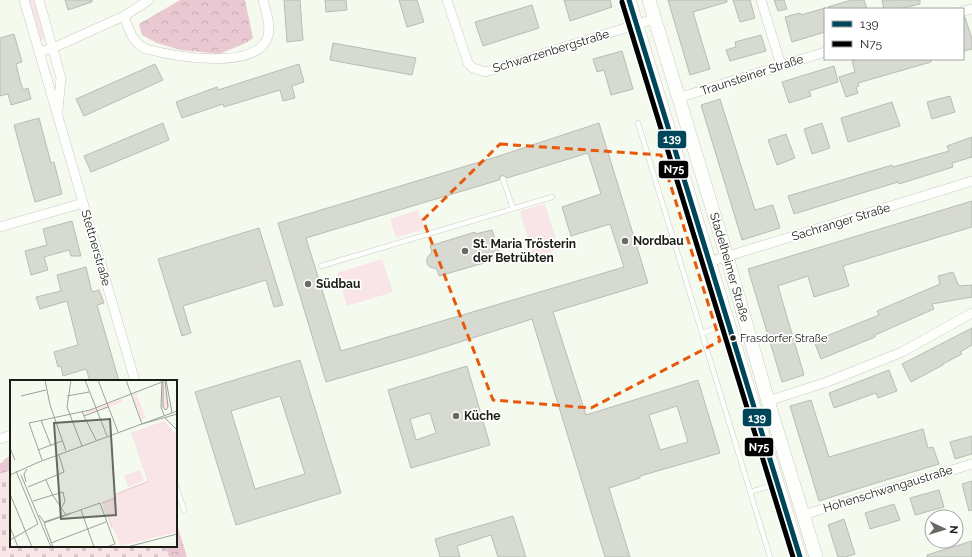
<svg xmlns="http://www.w3.org/2000/svg" width="972" height="557" font-family="Raleway,sans-serif">
<style>
.grass{fill:#f9e4e8}
.forest{fill:url(#forest-crowns)}
.cemetery{fill:url(#cemetery-stones)}
.building{fill:#d6dad1;stroke:#b9bcb5;fill-rule:evenodd}
.lines{fill:none;stroke-linecap:round;stroke-linejoin:round}
.service-casing{stroke:#c8ccc4;stroke-width:5.5}
.minor-casing{stroke:#c8ccc4;stroke-width:10}
.secondary-casing{stroke:#c8ccc4;stroke-width:14}
.service{stroke:#fefefd;stroke-width:4.5}
.minor{stroke:#fefefd;stroke-width:9}
.secondary{stroke:#fefefd;stroke-width:13}
.bus-1-casing{stroke:#fff;stroke-width:8}
.bus-2-casing{stroke:#fff;stroke-width:8}
.bus-1{stroke:#00465a;stroke-width:5}
.bus-2{stroke:#000;stroke-width:5}
.marked{fill:none;stroke:#e8590c;stroke-width:3;stroke-dasharray:8 5;stroke-linejoin:round}
.poi-dot{fill:#676a62;stroke:#fff;stroke-width:1.5}
.bus-dot{fill:#1a1d16;stroke:#fff;stroke-width:1.5}
.labels{text-anchor:middle;stroke-width:3.5;stroke-linejoin:round;paint-order:stroke}
.bus-label{font-size:11px;fill:#1a1d16;stroke:#fff;text-anchor:start}
.street-label{font-size:12px;fill:#1a1d16;stroke:#fff}
.poi-label{font-size:12px;font-weight:bold;fill:#1a1d16;stroke:#fff;text-anchor:start}
.inset-road{fill:none;stroke:#9da298;stroke-width:1}
.view{fill:#676a62;fill-opacity:0.15;stroke:#676a62;stroke-width:2}
.inset-edge{fill:none;stroke:#1a1d16;stroke-width:2}
.line-badge{stroke:#fff;stroke-width:1.5}
.badge-label{font-size:11px;text-anchor:middle;font-weight:bold;fill:#fff}
</style>
<defs>
<pattern id="forest-crowns" width="20" height="18" patternUnits="userSpaceOnUse"><rect width="20" height="18" fill="#e9c8d2"/><path d="M2 6a3 3 0 1 1 6 0M12 15a3 3 0 1 1 6 0" fill="none" stroke="#c7abb4"/></pattern>
<pattern id="cemetery-stones" width="16" height="16" patternUnits="userSpaceOnUse"><rect width="16" height="16" fill="#f9e4e8"/><path d="M2 7V4a2 2 0 0 1 4 0v3zM10 15v-3a2 2 0 0 1 4 0v3z" fill="#d5c3c6"/></pattern>
</defs>
<rect width="100%" height="100%" fill="#f5faef"/>
<path class="grass" d="M28,0H35L46,38L40,40Z
M545,204L559,249L533,257L520,211Z
M418,210L424,229L396,238L390,219Z
M382,259L393,292L347,306L337,273Z"/>
<path class="forest" d="M180,0H245L253,38L246,43L219,54L181,50L157,43L142,35L139,24Z
M8,457H11V470L0,474V463H2L4,460Z
M176,521L187,557H169L165,546H176Z"/>
<path class="cemetery" d="M11,470V546H165L169,557H0V474Z"/>
<path class="building" d="M65,0H92V2L68,10Z
M284,0H300L303,40L287,42Z
M325,0H346L347,10L326,12Z
M399,0H417L424,22L407,27Z
M564,0H610L612,7L570,21Z
M668,0H727V2L693,12L710,69L690,75Z
M733,0H750L755,18L740,22Z
M774,0H784L787,9L778,11Z
M851,0H864L867,9H829L828,7Z
M882,0H920V4L903,8V9H884Z
M532,5L539,28L483,46L475,22Z
M825,8V32L792,42L785,17L800,13L801,15Z
M963,17H965L972,39V49L963,51Z
M14,34L22,62L16,64L20,80L23,90L28,88L31,99L11,105L8,94L0,96V38Z
M761,35L766,51L730,61L726,50L736,47L735,42Z
M333,43L416,58L412,75L330,60Z
M622,51L633,89L611,95L604,70L597,72L593,59Z
M858,59H931V62L858,83L859,86L856,87L858,93L846,97L839,77L855,72L852,61Z
M155,64L163,80L84,116L76,99Z
M299,64L304,82L292,86L295,98L283,101L280,90L224,107L223,104L182,118L176,102L217,87L218,90Z
M834,66L838,82L809,91L811,96L789,103L782,82Z
M950,96L955,112L932,119L927,102Z
M720,99L755,210L773,205L780,228L742,240L701,105Z
M892,102L900,126L848,142L841,118Z
M39,118L51,163L54,162L62,194L35,202L14,125Z
M163,123L169,140L91,172L84,156Z
M599,123L648,283L553,312L586,415L698,380L720,453L640,476V478L609,488L630,557H605L532,319L419,355L326,382L278,223L496,157ZM588,153L601,194L562,207L571,236L610,224L624,267L341,351L306,238L499,180L500,177L502,175L505,176L507,178ZM677,406L688,442L660,450L649,415Z
M822,123L830,148L812,154L804,129Z
M786,134L795,158L777,165L768,140Z
M972,137V157L952,163L953,167L899,184L898,182L794,214L788,196L892,165L893,167L949,151L947,146Z
M972,201V227L843,266L849,286L814,297L808,276L778,286L804,375L782,382L748,269Z
M72,221L81,256H71L69,250L44,257L48,270L31,275L25,251L47,245L43,229Z
M259,228L283,305L274,307L266,280L183,306L191,333L182,336L158,259Z
M492,230L500,256L483,261L484,263L439,276L437,269L430,267L427,264V258L432,252L430,246L475,232V234Z
M86,267L92,292L99,290L104,303L97,305L119,381H90L86,369L63,376L61,366L58,367L54,352L78,345L67,301L40,309L36,297L61,291L57,275Z
M953,272L959,286L972,285V297L932,304L934,309L875,335V337L821,359L814,341L879,315L877,311L940,284L938,276Z
M972,328V345L960,352L962,354L943,364V365L911,382L902,364Z
M300,360L341,493L236,525L195,392ZM280,396L305,474L255,489L231,411Z
M467,366L490,445L411,468L388,390ZM430,413L436,433L416,440L410,419Z
M889,370L897,391L878,398L876,393L834,408L829,393Z
M811,400L829,457L923,429L928,448L933,447L939,464L873,484L819,501L790,406Z
M972,436V454L955,459L950,442Z
M972,481V510L969,511L962,484Z
M939,490L944,507L915,515L910,498Z
M894,504L900,520L870,529L865,513Z
M513,516L526,557H498L491,535L457,546L460,557H440L435,539Z
M844,519L855,554L846,557H838L828,525Z
M972,541V557H927V555Z"/>
<g class="lines">
<defs>
<path id="service" d="M638,123L770,557
M503,179L513,209
M321,266L552,197
M702,333L727,325
M176,486L184,510
M750,492L777,484"/>
<path id="minor" d="M24,0L135,381
M39,0L61,78L58,109
M447,0L468,63L473,68L485,72L654,19
M761,0L781,65
M963,11L972,9
M124,16C129,29 132,43 146,49C173,56 257,72 268,36C271,25 266,11 263,0
M39,52L53,48L124,16L149,0
M678,98L825,52
M0,227L83,203
M709,262L972,181
M768,401L827,382L902,352L972,313
M0,439L11,435
M803,515L972,464"/>
<g id="secondary">
<path d="M629,0L800,557"/>
<path id="s1" d="M649,0L727,257L768,401L816,557"/>
</g>
</defs>
<use href="#service" class="service-casing"/>
<use href="#minor" class="minor-casing"/>
<use href="#secondary" class="secondary-casing"/>
<use href="#service" class="service"/>
<use href="#minor" class="minor"/>
<use href="#secondary" class="secondary"/>
<defs>
<path id="bus-1" d="M629,0L800,557"/>
<path id="bus-2" d="M622,2L793,557"/>
</defs>
<use href="#bus-1" class="bus-1-casing"/>
<use href="#bus-2" class="bus-2-casing"/>
<use href="#bus-1" class="bus-1"/>
<use href="#bus-2" class="bus-2"/>
</g>
<path class="marked" d="M500,144L661,155L720,341L591,408L493,400L423,220Z"/>
<g class="poi-dot">
<circle cx="625" cy="241" r="4"/>
<circle cx="465" cy="251" r="4"/>
<circle cx="308" cy="284" r="4"/>
<circle cx="456" cy="416" r="4"/>
</g>
<circle class="bus-dot" cx="733" cy="338" r="3.5"/>
<g class="labels">
<g class="bus-label">
<text x="740" y="342">Frasdorfer Straße</text>
</g>
<g class="street-label">
<text transform="translate(551 51) rotate(-17)" y="4">Schwarzenbergstraße</text>
<text transform="translate(752 75) rotate(-18)" y="4">Traunsteiner Straße</text>
<text transform="translate(841 222) rotate(-17)" y="4">Sachranger Straße</text>
<text transform="translate(96 248) rotate(74)" y="4">Stettnerstraße</text>
<text dy="4" stroke="none"><textPath href="#s1" startOffset="279">Stadelheimer Straße</textPath></text>
<text transform="translate(888 489) rotate(-17)" y="4">Hohenschwangaustraße</text>
</g>
<g class="poi-label">
<text x="633" y="245">Nordbau</text>
<text x="473" y="248">St. Maria Trösterin<tspan x="473" dy="14">der Betrübten</tspan></text>
<text x="316" y="288">Südbau</text>
<text x="464" y="420">Küche</text>
</g>
</g>
<g transform="translate(10 380)">
<rect width="167" height="167" fill="#f5faef"/>
<path d="M153,0H155L159,26L156,30L152,28ZM130,90L134,101L118,107L114,96Z" fill="#f9e4e8"/>
<path d="M121,52L139,102L106,115L107,118L93,124L103,147L102,148L92,122L106,117L105,114L138,101Z" fill="#e9c8d2"/>
<path d="M154,41L167,55V152L111,166L93,124L107,118L106,115L139,102L121,53Z" fill="#f9e4e8"/>
<path d="M126,13L136,38L132,40L122,15ZM112,19L113,22L75,35L74,32Z" fill="#f9e4e8"/>
<path class="inset-road" d="M35,0L40,25L56,71M61,0L57,27L72,66M75,0L97,56M88,0L108,52M116,0L132,44M152,0L151,27L154,35M153,0V27L156,30L158,27L155,0M156,0L162,33M11,16L36,10M57,16L79,12M72,31L74,36L98,27M74,36L86,60M155,38L167,50M31,40L41,66M132,44L167,34M0,68L5,80M28,70L52,61M32,80L19,43L80,30L152,2M6,91L28,144M0,95L29,82L167,31M11,95L41,167M36,100L42,114L56,135M16,102L14,94L17,89M18,107L54,92L49,75M0,114L22,167M23,121L53,112L55,121L52,127M71,130L84,167M29,135L34,142L61,133M0,147L8,167M0,160L28,144M41,163L96,142M43,167L34,143L90,123L105,164L97,167M117,167L167,154"/>
<path class="view" d="M100,39L106,135L51,139L44,43Z"/>
<rect width="167" height="167" class="inset-edge"/>
</g>
<g class="line-badge">
<rect x="657" y="130" width="30" height="19" rx="4" fill="#00465a"/>
<rect x="658" y="160" width="31" height="19" rx="4" fill="#000"/>
<rect x="742" y="408" width="30" height="19" rx="4" fill="#00465a"/>
<rect x="744" y="437" width="30" height="20" rx="4" fill="#000"/>
</g>
<g class="badge-label">
<text x="672" y="143">139</text>
<text x="674" y="173">N75</text>
<text x="757" y="422">139</text>
<text x="759" y="451">N75</text>
</g>
<rect x="824" y="8" width="140" height="52" fill="#ffffff" stroke="#a3a5a2"/>
<rect x="832" y="21" width="20" height="6" fill="#00465a" stroke="#a3a5a2"/>
<text x="860" y="28" font-size="12" fill="#1a1d16">139</text>
<rect x="832" y="41" width="20" height="6" fill="#000000" stroke="#a3a5a2"/>
<text x="860" y="48" font-size="12" fill="#1a1d16">N75</text>
<g transform="translate(944 529) rotate(94)"><circle r="19" fill="#ffffff" stroke="#a3a5a2"/>
<path d="M0-3L7 15L0 10L-7 15Z" fill="#676a62"/>
<text y="-6" font-size="11" font-weight="bold" text-anchor="middle" fill="#1a1d16">N</text>
</g>
</svg>
